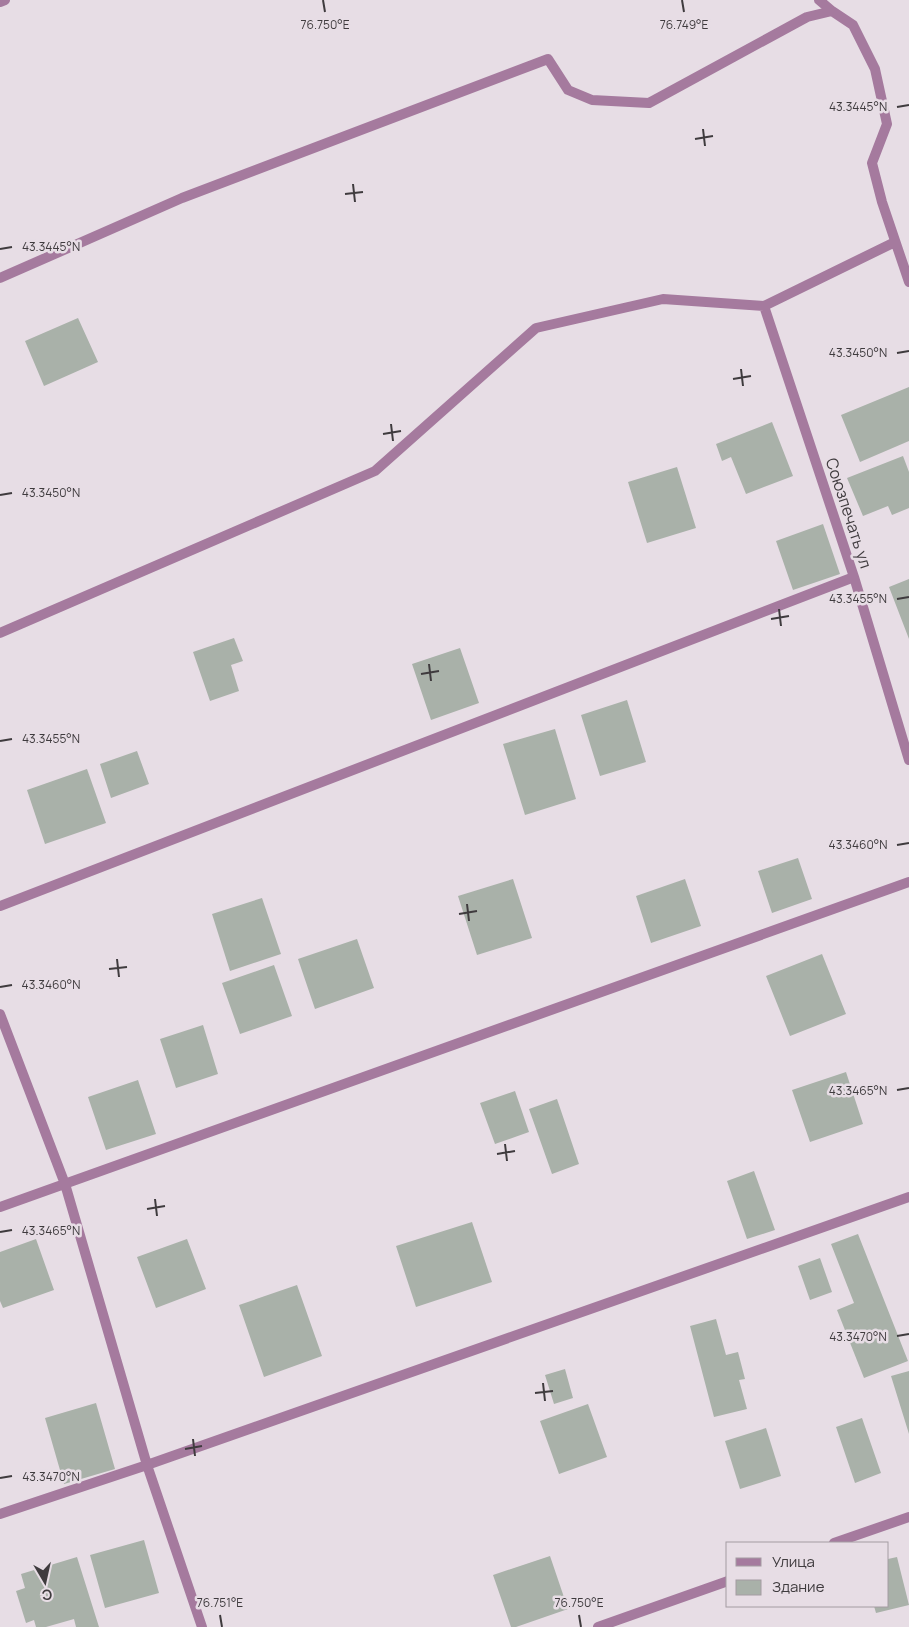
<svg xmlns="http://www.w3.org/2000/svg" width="909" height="1627" font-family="Manrope,sans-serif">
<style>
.building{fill:#a9b1a9}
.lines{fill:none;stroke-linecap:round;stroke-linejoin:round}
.minor{stroke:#a57a9e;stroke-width:10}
.ticks{fill:none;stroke:#3f3b3e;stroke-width:2}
.labels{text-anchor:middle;stroke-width:5;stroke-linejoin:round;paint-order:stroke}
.street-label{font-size:16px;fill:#3f3b3e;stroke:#e7dde5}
.ticks-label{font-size:12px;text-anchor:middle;fill:#3f3b3e;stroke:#e7dde5;stroke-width:5;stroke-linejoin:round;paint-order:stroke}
</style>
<rect width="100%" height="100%" fill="#e7dde5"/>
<path class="building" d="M78,318L98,362L44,386L25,341Z
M909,387V441L860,462L841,415Z
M772,422L793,476L746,494L731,457L722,461L716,444Z
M903,456L909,472V508L892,515L888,506L863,516L847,478Z
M677,467L696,528L647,543L628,482Z
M823,524L840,574L793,590L776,541Z
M909,579V639L889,587Z
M234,638L243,661L231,665L239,691L210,701L193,652Z
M460,648L479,703L431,720L412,664Z
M627,700L646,762L600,776L581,715Z
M555,729L576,799L525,815L503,744Z
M137,751L149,784L111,798L100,764Z
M87,769L106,823L45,844L27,790Z
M798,858L812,899L772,913L758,871Z
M513,879L532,938L477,955L458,896Z
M685,879L701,926L651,943L636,896Z
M262,898L281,954L230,971L212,914Z
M357,939L374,988L315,1009L298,959Z
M822,954L846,1014L790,1036L766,976Z
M274,965L292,1016L240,1034L222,983Z
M203,1025L218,1074L176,1088L160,1039Z
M846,1072L863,1124L810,1142L792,1090Z
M138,1080L156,1134L106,1150L88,1097Z
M515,1091L529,1132L495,1144L480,1103Z
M557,1099L579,1164L552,1174L529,1109Z
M754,1171L775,1230L747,1239L727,1181Z
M472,1222L492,1282L416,1307L396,1246Z
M858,1234L908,1361L864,1378L837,1310L854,1303L831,1244Z
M36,1239L54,1290L3,1308L0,1301V1252Z
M187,1239L206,1289L156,1308L137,1257Z
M820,1258L832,1292L810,1300L798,1266Z
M297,1285L322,1356L264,1377L239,1305Z
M716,1319L726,1355L738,1352L745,1379L739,1380L747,1409L714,1417L690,1326Z
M565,1369L573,1398L554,1404L545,1375Z
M909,1371V1434L891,1376Z
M96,1403L115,1469L64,1484L45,1418Z
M588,1404L607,1457L559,1474L540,1421Z
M862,1418L881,1473L855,1483L836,1427Z
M766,1428L781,1476L740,1489L725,1441Z
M144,1540L159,1593L105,1608L90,1555Z
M550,1556L568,1609L516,1627H511L493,1575Z
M77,1557L99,1627H76L74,1619L46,1627H36L34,1620L26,1623L16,1591L25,1588L21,1574Z
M897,1557L909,1605L876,1613L874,1606H888V1559Z"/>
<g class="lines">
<path class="minor" d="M819,0L832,11
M0,2L5,0
M0,278L182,198L548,59L568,90L592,100L649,103L807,17L832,11L853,25L875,69L887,124L872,163L882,202L909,282
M764,306L854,577L909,760
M0,633L375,471L536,328L663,299L764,306L895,242
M0,906L854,577
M0,1014L65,1184L147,1465L202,1627
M0,1207L909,882
M0,1514L147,1465L909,1197
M834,1543L909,1517
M598,1627L728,1581"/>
</g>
<path class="ticks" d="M323,0L325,12M682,0L684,12M897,107L909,105M703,129L705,146M695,139L713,136M353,184L355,202M345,194L363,192M0,249L12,247M897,353L909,351M741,369L743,386M733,379L751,376M391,424L393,441M383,434L401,431M0,495L12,493M897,599L909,597M779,609L781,626M771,619L789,616M429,664L431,681M421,674L439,671M0,741L12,739M897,845L909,843M467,904L469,921M459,914L477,911M117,959L119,977M109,969L127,967M0,987L12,985M897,1090L909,1088M505,1144L507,1161M497,1154L515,1151M155,1199L157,1216M147,1209L165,1206M0,1232L12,1230M897,1336L909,1334M543,1383L545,1401M535,1393L553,1391M193,1439L195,1456M185,1449L202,1446M0,1478L12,1476M220,1615L222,1627M579,1615L581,1627"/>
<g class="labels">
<g class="street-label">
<text transform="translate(849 513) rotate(72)" y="6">Союзпечать ул</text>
</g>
</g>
<g class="ticks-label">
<text x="325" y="29">76.750°E</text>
<text x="684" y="29">76.749°E</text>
<text x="858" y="111">43.3445°N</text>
<text x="51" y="251">43.3445°N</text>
<text x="858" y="357">43.3450°N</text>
<text x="51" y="497">43.3450°N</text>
<text x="858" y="603">43.3455°N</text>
<text x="51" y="743">43.3455°N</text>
<text x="858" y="849">43.3460°N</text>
<text x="51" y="989">43.3460°N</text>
<text x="858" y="1095">43.3465°N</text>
<text x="51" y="1235">43.3465°N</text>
<text x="858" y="1341">43.3470°N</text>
<text x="51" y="1481">43.3470°N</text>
<text x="220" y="1607">76.751°E</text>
<text x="579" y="1607">76.750°E</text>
</g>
<rect x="726" y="1542" width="162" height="65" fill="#e7dde5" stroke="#a49ca2"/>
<rect x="736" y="1558" width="25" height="8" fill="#a57a9e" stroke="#a49ca2"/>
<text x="772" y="1567" font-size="15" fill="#3f3b3e">Улица</text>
<rect x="736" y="1580" width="25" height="15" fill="#a9b1a9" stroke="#a49ca2"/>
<text x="772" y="1592" font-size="15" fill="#3f3b3e">Здание</text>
<g transform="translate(45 1582) rotate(171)" stroke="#e7dde5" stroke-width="4" paint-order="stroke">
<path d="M0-4L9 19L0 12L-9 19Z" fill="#3f3b3e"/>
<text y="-8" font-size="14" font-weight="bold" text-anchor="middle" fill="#3f3b3e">С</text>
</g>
</svg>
